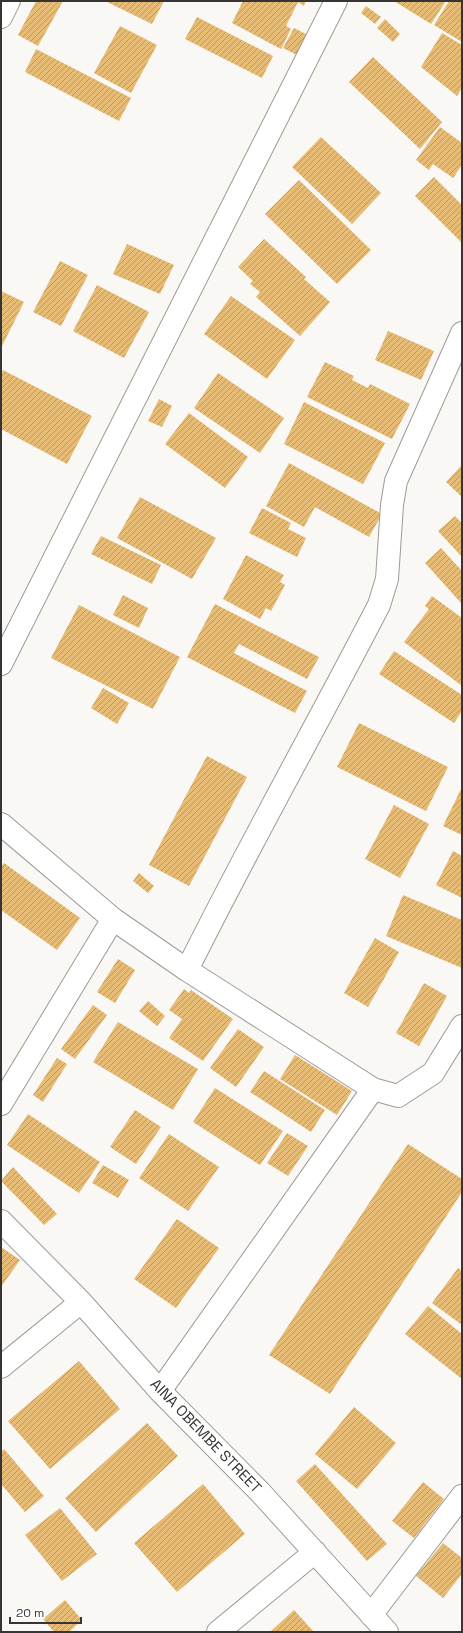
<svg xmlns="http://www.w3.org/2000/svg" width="463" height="1633" font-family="'Space Grotesk',sans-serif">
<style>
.building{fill:url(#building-hatch)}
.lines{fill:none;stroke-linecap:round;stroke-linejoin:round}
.minor-casing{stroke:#9c9b98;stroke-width:24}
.minor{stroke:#fff;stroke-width:22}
.labels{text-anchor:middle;stroke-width:4;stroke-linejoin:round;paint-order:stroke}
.street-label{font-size:15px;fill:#363534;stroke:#fff}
</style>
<defs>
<pattern id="building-hatch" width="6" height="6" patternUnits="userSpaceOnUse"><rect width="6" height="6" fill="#e6bb75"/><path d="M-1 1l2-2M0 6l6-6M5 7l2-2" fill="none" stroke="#bb9961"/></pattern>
</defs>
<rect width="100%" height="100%" fill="#faf8f5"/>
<path class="building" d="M36,1H63L38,46L18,35Z
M105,1H164L152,24Z
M243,1H306L304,6L298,2L286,26L291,29L281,49L232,23Z
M394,1H446L431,24Z
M449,1H462V42L434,25Z
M366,6L381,17L375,24L361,13Z
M197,17L273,56L262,78L185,39Z
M385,19L400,34L393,42L377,28Z
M120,26L157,45L131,93L94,73Z
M294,28L310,36L299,56L283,48Z
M442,33L462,45V88L457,96L421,67Z
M36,49L131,98L119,121L25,72Z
M373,57L442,122L420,149L349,82Z
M440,127L462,143V165L453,178L433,164L429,170L416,160Z
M321,137L381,193L352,224L292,167Z
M434,177L462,205V243L415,196Z
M299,180L371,250L337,284L265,214Z
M264,239L306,277L304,279L330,302L300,336L256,297L260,292L250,284L253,281L238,267Z
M127,244L174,265L160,294L113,274Z
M60,261L88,275L61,326L33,312Z
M97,285L149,312L124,358L73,331Z
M1,291L24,302L1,348Z
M231,296L295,340L267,379L204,334Z
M388,331L434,351L421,380L375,360Z
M325,362L354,376L352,380L368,388L370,384L410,404L392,439L307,397Z
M3,370L92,416L67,464L1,429V375Z
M218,373L284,418L260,453L194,408Z
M159,399L172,406L162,427L148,421Z
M304,402L385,443L363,484L284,444Z
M189,413L248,457L225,488L165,444Z
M289,463L382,514L369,537L315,507L304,527L266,506Z
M462,465V497L446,482Z
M140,497L216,538L192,579L117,538Z
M262,508L291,523L288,529L306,538L297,557L249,533Z
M455,516L462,523V557L438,531Z
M101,536L161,565L152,584L91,554Z
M441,548L462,571V604L425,563Z
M246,555L284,575L280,582L285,585L271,611L266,608L260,619L223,599Z
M123,595L148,608L139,628L113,615Z
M432,596L462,618V686L404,642L429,609L425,606Z
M215,604L319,657L307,679L239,644L234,653L307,691L295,713L187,657Z
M79,605L180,657L153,709L51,658Z
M394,651L462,695V711L454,723L379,674Z
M103,688L129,703L117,724L91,708Z
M359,723L448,767L426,811L337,767Z
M207,756L247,777L189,886L149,865Z
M462,787V835L443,826Z
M394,805L429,824L400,878L365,859Z
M453,851L462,856V898L436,885Z
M4,863L80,918L57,950L1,910V867Z
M139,873L154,886L148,893L133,881Z
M403,895L462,920V968L386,936Z
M375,938L399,952L368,1007L344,993Z
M118,959L135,970L115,1003L97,992Z
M424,983L447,996L419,1046L396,1033Z
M184,989L189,993L191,990L233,1019L203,1061L169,1038L182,1019L169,1010Z
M148,1001L165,1016L157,1026L139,1011Z
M93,1005L107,1015L75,1059L61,1049Z
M118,1022L198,1069L173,1110L93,1062Z
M238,1029L264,1047L236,1087L210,1068Z
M295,1055L352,1091L337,1115L280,1079Z
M57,1058L67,1064L43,1102L33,1095Z
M264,1071L325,1110L311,1132L250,1092Z
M215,1088L283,1131L260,1165L193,1122Z
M135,1110L161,1127L136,1164L110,1147Z
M28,1114L100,1162L79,1193L7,1145Z
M287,1133L308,1146L288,1176L267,1163Z
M169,1134L219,1167L188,1211L139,1178Z
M408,1144L462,1179V1192L330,1394L269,1355Z
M103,1165L129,1180L118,1198L92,1183Z
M13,1167L57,1214L44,1225L1,1181Z
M177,1219L219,1248L176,1308L134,1279Z
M1,1247L20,1260L1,1287Z
M458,1268L462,1271V1325L432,1303Z
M428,1306L462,1334V1379L405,1334Z
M79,1361L120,1409L50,1469L8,1421Z
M354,1407L396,1443L357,1489L315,1454Z
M147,1423L178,1456L96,1532L65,1498Z
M4,1449L44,1496L25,1512L1,1484V1452Z
M315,1464L387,1544L367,1561L296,1481Z
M423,1482L444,1499L414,1538L392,1521Z
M203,1484L245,1534L177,1592L134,1543Z
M60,1508L97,1554L62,1581L25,1535Z
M443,1543L462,1558V1574L443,1598L416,1576Z
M65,1600L82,1620L69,1632H54L43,1619Z
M294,1610L314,1632H270Z"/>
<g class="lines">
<defs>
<path id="minor" d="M1,17L9,1
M1,664L336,1
M1,824L113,919L187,970L373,1089L398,1096L433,1073L462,1026
M187,970C248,847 316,727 379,605L387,579L392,505L396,481L462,333
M1,1104L113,919
M1,1221L81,1302L160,1391L260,1492L387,1632
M1,1367L81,1302
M160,1391L373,1089
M371,1615L462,1496
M218,1632L315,1552"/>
</defs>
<use href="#minor" class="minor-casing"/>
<use href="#minor" class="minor"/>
</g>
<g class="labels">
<g class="street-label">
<text transform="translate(206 1436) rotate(46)" y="5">AINA OBEMBE STREET</text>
</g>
</g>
<rect width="463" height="1633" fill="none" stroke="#363534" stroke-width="4"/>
<path d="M10 1617v6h71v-6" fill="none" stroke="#363534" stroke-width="2"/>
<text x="16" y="1617" font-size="12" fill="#363534" stroke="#ffffff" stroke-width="3" paint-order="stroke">20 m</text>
</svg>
